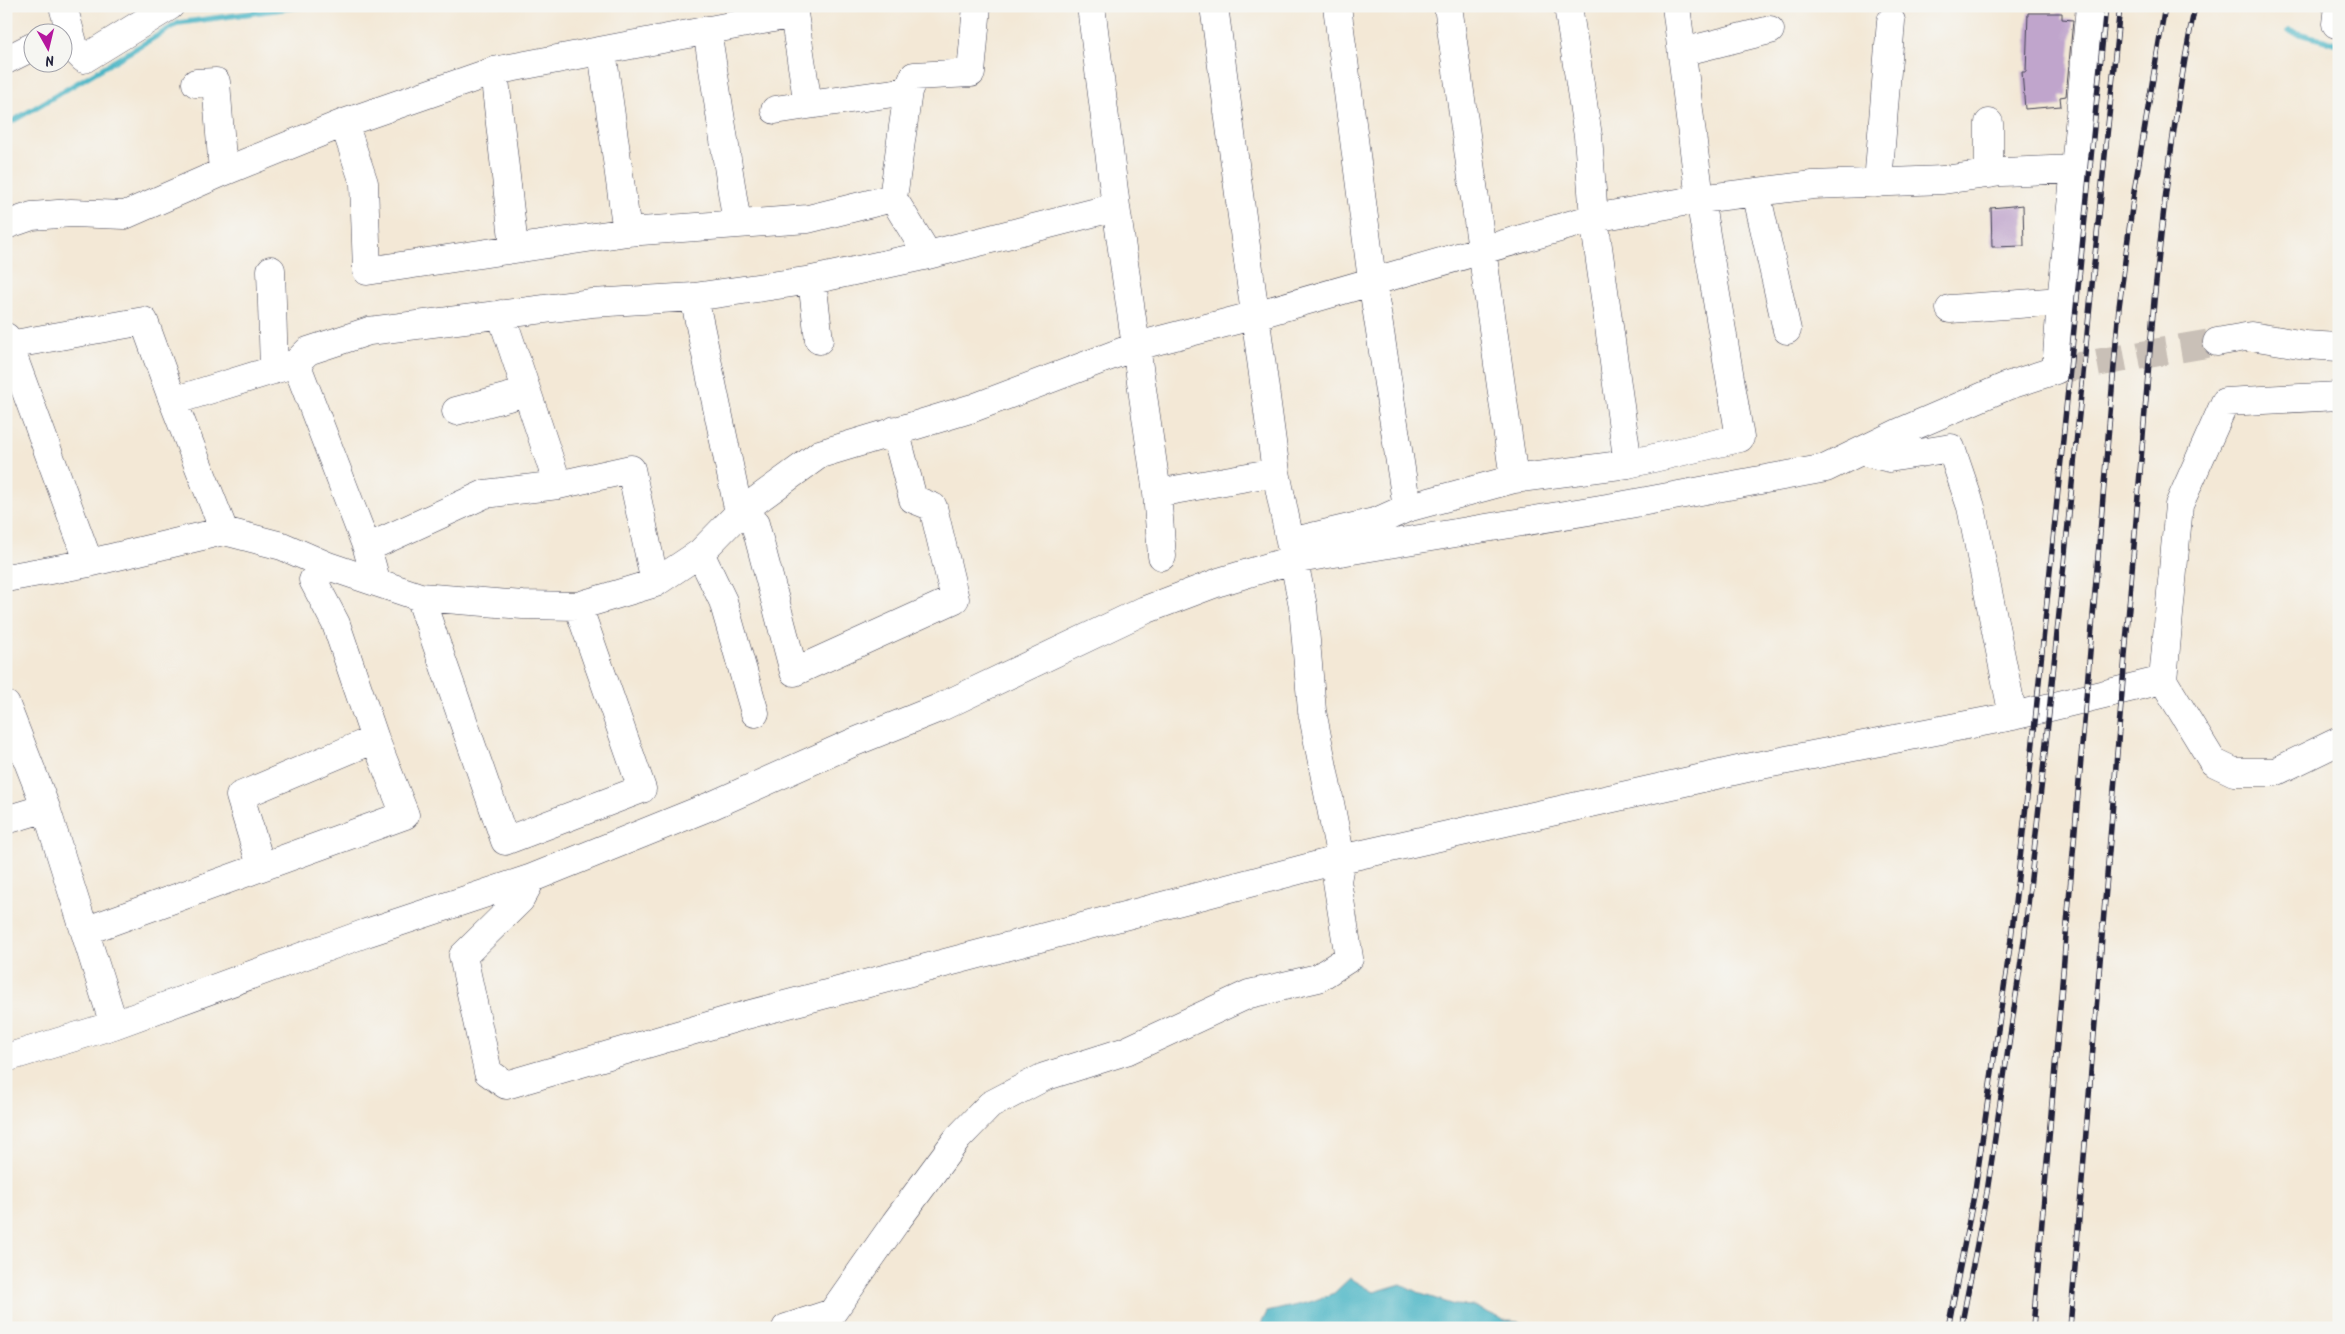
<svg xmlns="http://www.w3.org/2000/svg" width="2345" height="1334" font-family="Kalam,sans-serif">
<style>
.water{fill:#47b4c4;stroke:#346b80}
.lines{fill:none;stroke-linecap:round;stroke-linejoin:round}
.stream{stroke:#47b4c4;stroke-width:5.5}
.building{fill:#c0a5cc}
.minor-tunnel{stroke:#c9c0b7;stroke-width:28;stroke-dasharray:28 14;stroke-linecap:butt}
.minor-casing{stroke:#414052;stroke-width:29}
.minor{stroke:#fff;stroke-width:28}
.rail-casing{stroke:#22223b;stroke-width:5.5}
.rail{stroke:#f6f6f2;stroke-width:4;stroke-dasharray:11;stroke-linecap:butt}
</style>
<rect width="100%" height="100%" fill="#f6f6f2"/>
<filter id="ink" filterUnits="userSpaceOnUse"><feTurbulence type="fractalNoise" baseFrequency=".02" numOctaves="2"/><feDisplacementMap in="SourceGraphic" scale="10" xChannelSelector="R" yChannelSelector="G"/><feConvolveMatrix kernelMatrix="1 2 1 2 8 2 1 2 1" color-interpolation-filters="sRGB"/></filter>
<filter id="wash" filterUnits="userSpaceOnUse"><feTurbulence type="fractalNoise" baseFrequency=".0096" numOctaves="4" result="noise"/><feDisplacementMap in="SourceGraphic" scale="20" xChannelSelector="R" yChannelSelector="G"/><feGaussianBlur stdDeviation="1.12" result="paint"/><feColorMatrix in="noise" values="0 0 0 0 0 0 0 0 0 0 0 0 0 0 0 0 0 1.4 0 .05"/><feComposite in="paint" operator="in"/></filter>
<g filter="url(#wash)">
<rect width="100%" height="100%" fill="#f3e8d6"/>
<path class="water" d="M1350,1278L1374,1292L1401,1284L1421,1294L1455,1305L1474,1306L1504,1320L1557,1328H1259L1267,1312L1310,1302L1334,1293Z"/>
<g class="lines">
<path class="stream" d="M2289,31L2339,44
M6,125L179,23L304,6"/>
</g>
<g id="blocks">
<path class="building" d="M2028,13H2062V19L2073,20L2066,96L2060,97L2061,106L2025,109L2022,72H2026Z
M2023,205L2024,246L1992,247L1991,208Z"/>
</g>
</g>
<g filter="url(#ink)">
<use href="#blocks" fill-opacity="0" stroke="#414052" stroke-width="1"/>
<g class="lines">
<path class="minor-tunnel" d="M2056,370L2217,342"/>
<defs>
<path id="minor" d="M63,6L75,50L84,59L170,6
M1091,6L1116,207L1157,493L1162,556
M1337,6L1372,280L1407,508
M1448,6L1514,479
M1568,6L1588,136L1594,218L1628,464
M2338,6L2336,24H2339
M707,30L737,224
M602,51L627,232
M1682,52L1770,30
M6,60L32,47
M494,71L514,247
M196,83L216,82L223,172
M775,110L808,105
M344,123L364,183L367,271L627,232L808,219L893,198L908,91L914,76L971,73L977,6
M1989,123V174
M1878,183L1891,21
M1756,192L1787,330
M893,198L928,255
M6,225L32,216L71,213L125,215L223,172L344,123L494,71L794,14L808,105L908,91
M271,270L274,370
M812,280L819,340
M1950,309L2061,301
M501,314L558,485
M6,337L89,563
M2217,342L2251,336L2305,345L2339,347
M9,345L144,321L173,401
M2339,396L2225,402L2179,505L2163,680L2213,762L2234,772H2275L2339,741
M456,411L527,392
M895,430L913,499L933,507L955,599L794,672L755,524L739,513L694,297L812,280L928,255L1116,207
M1864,452L1889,458L1951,448L1971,507L2013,716
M1157,493L1276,472
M224,531L173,401L296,363
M1290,542L1378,521L1407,508L1514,479L1628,464L1740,438L1700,199L1676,6
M367,548L485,494L558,485L631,469L655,583
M700,553L723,601L755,713
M6,578L89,563L224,531L282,546L328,566L420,597L523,605L578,606L655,583L700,553L739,513L820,454L973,408L1137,346L1256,315L1594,218L1700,199L1813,185L1943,180L2002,172L2075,169L2090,6
M376,580L367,548L296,363L308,351L369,331L592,303L694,297
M420,597L505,841L642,789L578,606
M6,705L46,808L114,1025
M6,820L46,808
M261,866L240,796L375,739
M532,878L520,900L463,956L488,1072L506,1085L739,1017L1341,859L1756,766L2013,716L2163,680
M85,931L405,815L375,739L336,624L313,580L328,566
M6,1058L114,1025L366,933L532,878L713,805L852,743L939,708L1145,610L1219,582L1292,560L1619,506L1826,468L1900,432L2007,386L2056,370L2061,301L2075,169
M786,1328L832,1313L895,1223L958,1138L990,1105L1044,1077L1126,1051L1249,994L1318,978L1349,958L1337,881L1341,859L1312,711L1303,606L1276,472L1214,6"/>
</defs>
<use href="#minor" class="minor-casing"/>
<use href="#minor" class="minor"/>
<defs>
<path id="rail" d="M1948,1328L1975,1190L2011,939L2032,752L2106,6
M1961,1328L1987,1192L2024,941L2045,753L2120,6
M2033,1328L2119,307L2134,192L2165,6
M2070,1328L2154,301C2164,203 2175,104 2195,6"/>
</defs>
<use href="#rail" class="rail-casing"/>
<use href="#rail" class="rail"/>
</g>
</g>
<rect width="2345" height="1334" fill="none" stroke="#f6f6f2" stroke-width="25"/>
<g transform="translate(48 48) rotate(172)"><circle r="24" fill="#f6f6f2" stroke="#a1a1a9"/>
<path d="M0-4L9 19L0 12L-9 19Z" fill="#b5179e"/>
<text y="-8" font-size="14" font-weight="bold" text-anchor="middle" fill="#22223b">N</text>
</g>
</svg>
